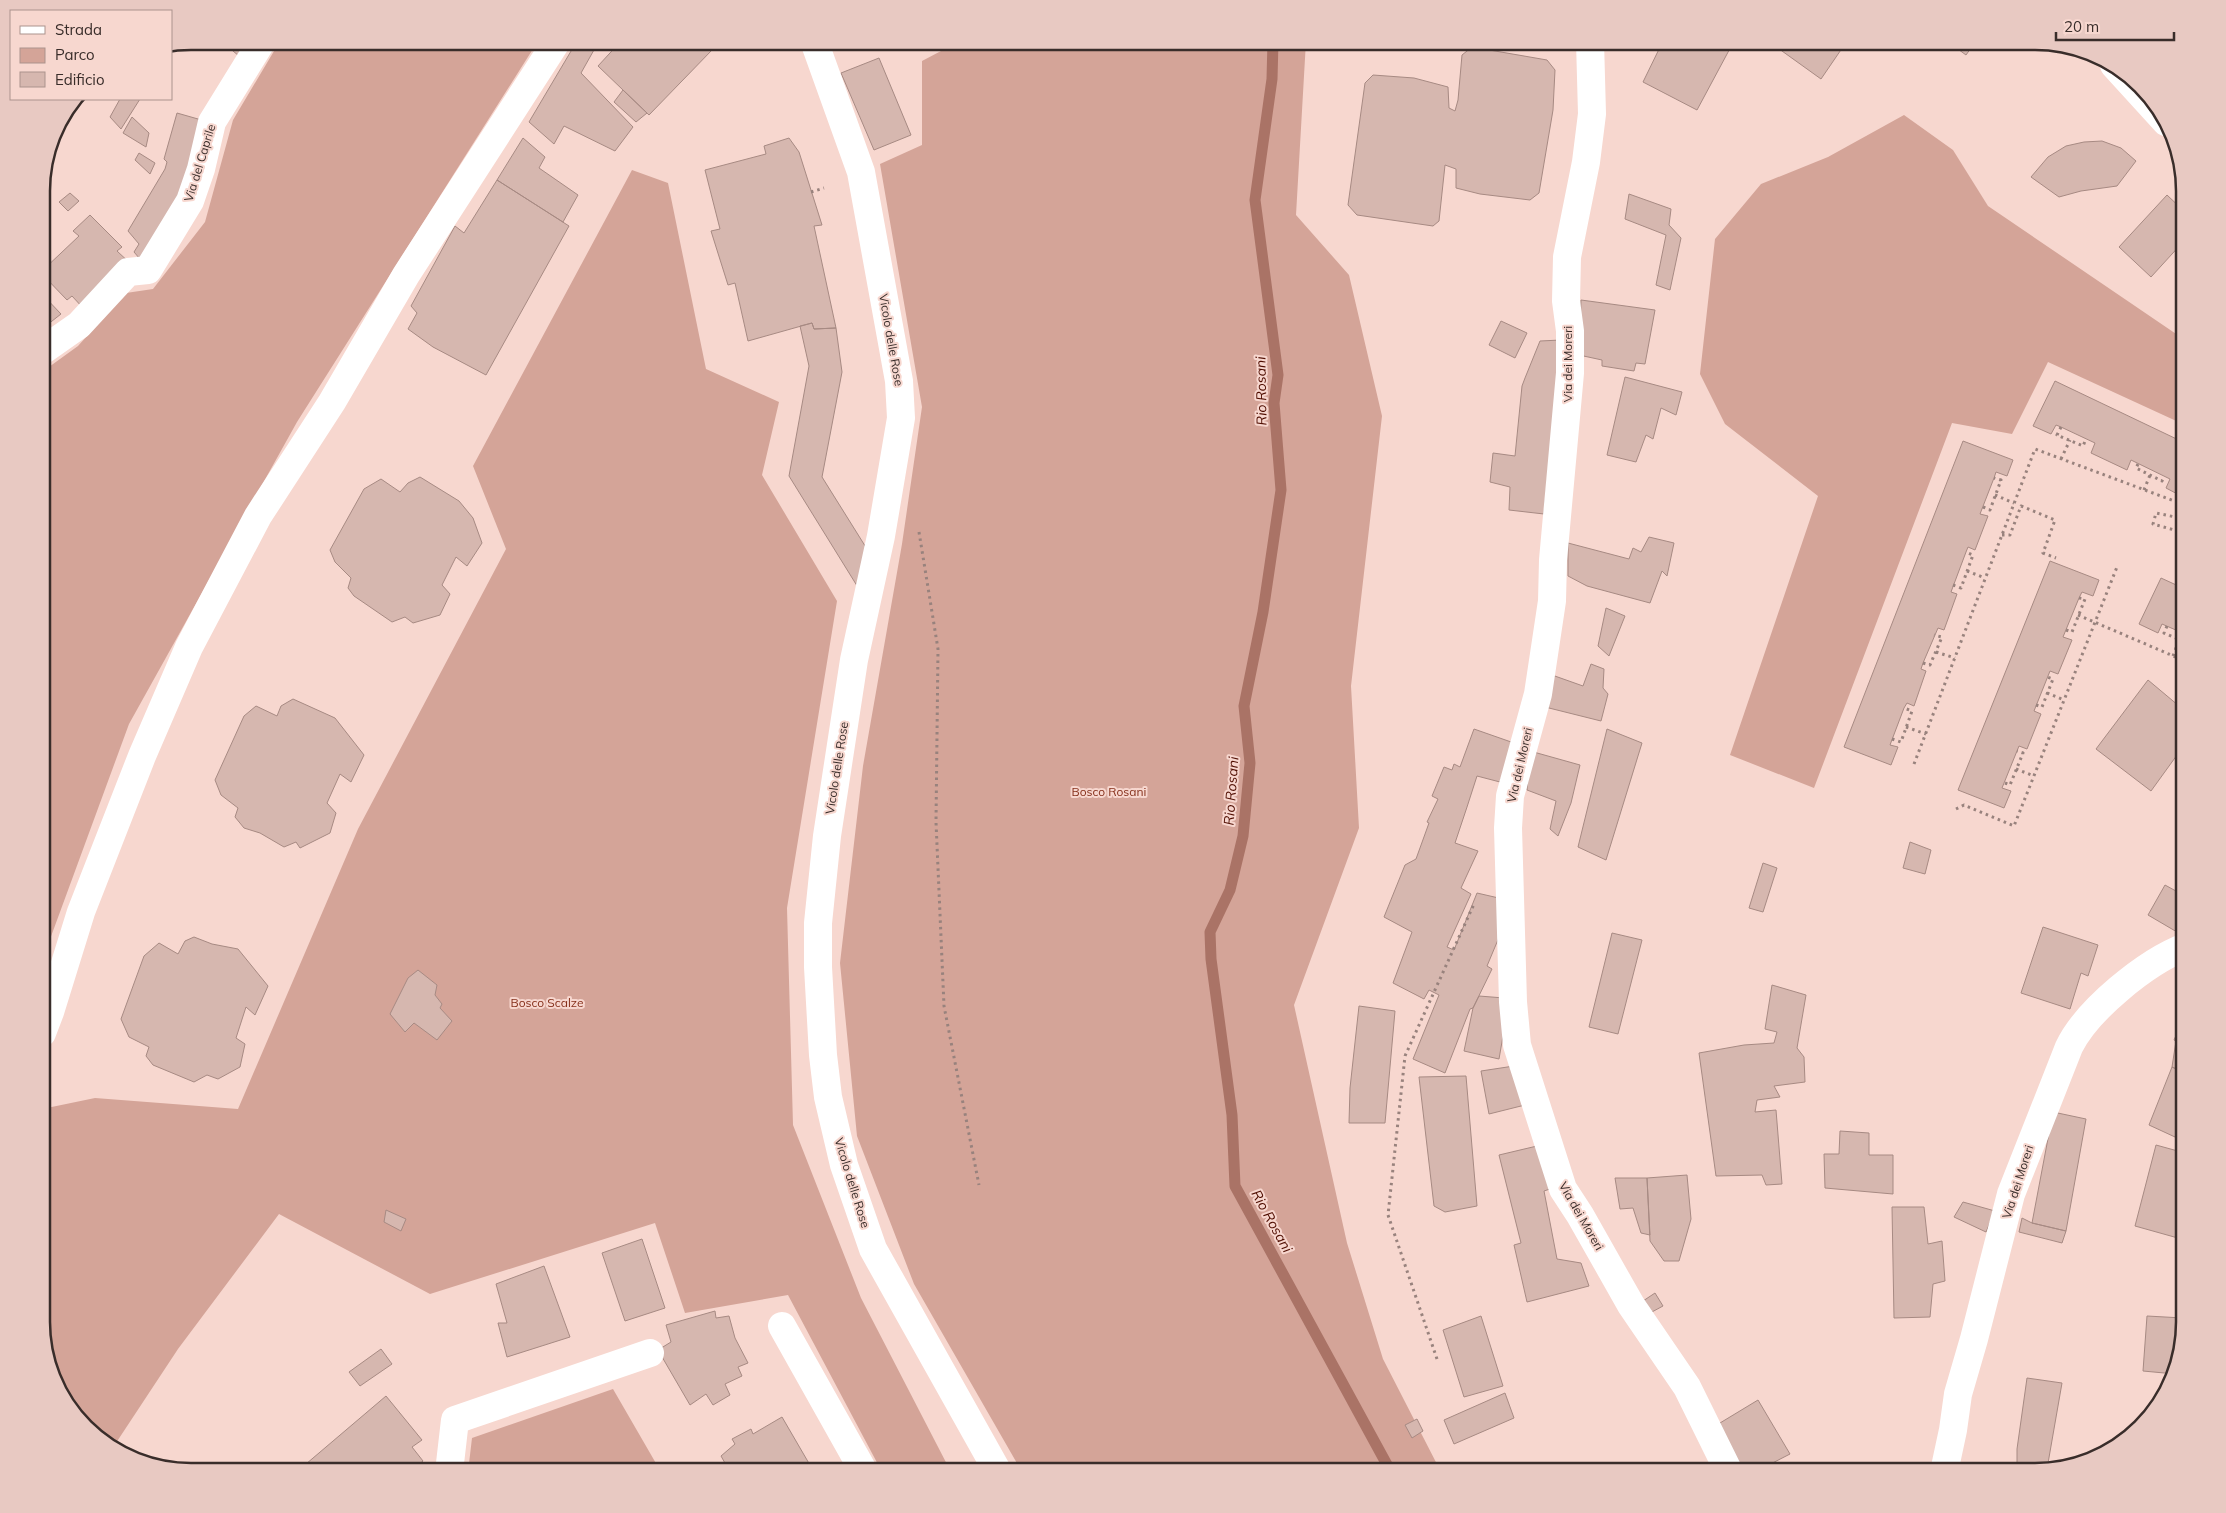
<svg xmlns="http://www.w3.org/2000/svg" width="2226" height="1513" font-family="Mulish,sans-serif">
<style>
.green{fill:#d4a498}
.lines{fill:none;stroke-linecap:round;stroke-linejoin:round}
.stream{stroke:#aa7366;stroke-width:11}
.building{fill:#d6b7af;stroke:#a78a83}
.path{stroke:#98827d;stroke-width:3;stroke-dasharray:2.5 4;stroke-linecap:butt}
.minor{stroke:#fff;stroke-width:28}
.labels{text-anchor:middle;stroke-width:4;stroke-linejoin:round;paint-order:stroke}
.street-label{font-size:12px;fill:#392d2a;stroke:#f7d7cf}
.park-label{font-size:12px;fill:#852f1a;stroke:#f7d7cf}
.water-label{font-size:14px;font-style:italic;fill:#4f0d00;stroke:#f7d7cf}
.rim{fill:none;stroke:#392d2a;stroke-width:2.5}
</style>
<rect width="100%" height="100%" fill="#f7d7cf"/>
<path class="green" d="M280,41H538L297,422L129,724L42,961V372L78,346L126,293L153,289L205,222L233,120Z
M960,41H1306L1296,215L1349,275L1382,416L1351,686L1359,828L1294,1005L1347,1243L1383,1359L1441,1472H1022L914,1284L857,1136L840,963L863,766L902,544L922,407L880,164L922,145V61Z
M1904,115L1953,150L1988,206L2185,340V425L2048,362L2012,434L1952,423L1814,788L1730,755L1818,496L1725,424L1700,374L1715,239L1761,184L1828,157Z
M632,170L668,183L706,369L779,402L762,475L837,601L787,908L793,1125L861,1298L951,1472H882L788,1295L685,1313L655,1223L430,1294L279,1214L178,1349L112,1449L108,1446L61,1396L42,1331V1109L95,1098L238,1109L358,829L506,549L473,466Z
M613,1389L661,1472H468L472,1438Z"/>
<g class="lines">
<path class="stream" d="M1273,41L1272,79L1255,200L1278,375L1274,403L1281,490L1263,612L1244,706L1250,763L1243,836L1230,890L1210,932L1211,959L1232,1115L1235,1186L1391,1472"/>
</g>
<path class="building" d="M221,41H256L245,61Z
M577,41H599L581,73L633,127L615,151L564,126L554,144L529,122Z
M621,41H703L712,50L649,115L598,66Z
M1663,41H1734L1697,110L1643,82Z
M1778,41H1847L1821,79L1775,46Z
M1947,41H1976L1966,55Z
M1472,47L1547,60L1555,70L1553,110L1539,193L1530,200L1480,194L1456,188V169L1445,165L1439,221L1433,226L1357,215L1348,205L1365,83L1373,75L1414,78L1448,87L1449,108L1455,111L1458,100L1462,55Z
M879,58L911,135L874,150L841,73Z
M623,90L647,113L636,122L614,102Z
M120,99H140L121,129L110,117Z
M177,113L205,121L183,210L146,266L134,252L139,244L128,231L165,169L167,162L164,159Z
M132,117L149,133L146,147L123,133Z
M523,138L545,157L539,168L578,195L563,222L497,180Z
M789,138L799,152L822,225L814,226L836,328L814,329L812,323L748,341L735,283L728,285L711,231L720,229L705,170L766,154L764,146Z
M2102,141L2121,148L2136,161L2117,186L2081,191L2059,197L2031,177L2048,157L2066,146L2084,142Z
M139,153L155,163L150,174L135,160Z
M497,180L569,226L486,375L433,347L408,329L417,313L411,306L455,226L464,233Z
M70,193L79,201L68,211L59,202Z
M1629,194L1671,209L1669,225L1681,238L1670,290L1656,285L1666,235L1625,219Z
M2167,195L2185,212V226L2176,235L2183,242L2151,277L2119,247Z
M90,215L122,247L117,251L132,265L84,309L72,296L67,300L42,274V271L79,236L73,231Z
M42,294L61,314L47,325L53,333L42,342Z
M1581,300L1655,310L1645,364L1636,363L1634,371L1602,366V360L1579,355Z
M1501,321L1527,333L1515,358L1489,345Z
M812,323L814,329L836,328L842,372L822,477L867,549L859,589L789,476L809,366L800,326Z
M1561,340L1544,514L1509,510L1510,487L1490,482L1493,453L1515,456L1522,386L1525,378L1540,341Z
M1625,377L1682,392L1676,415L1661,408L1653,439L1646,435L1636,462L1607,455Z
M2055,381L2185,443L2183,497L2166,488L2170,479L2131,460L2127,470L2091,453L2095,443L2061,427L2056,425L2051,434L2033,426Z
M1963,441L2013,460L2007,476L1996,472L1994,478L1980,514L1988,516L1975,550L1968,547L1966,552L1951,592L1957,594L1944,630L1938,628L1923,663L1921,669L1926,671L1914,706L1907,703L1904,708L1890,745L1898,747L1891,765L1844,747Z
M420,477L459,501L473,518L482,543L467,566L456,557L442,585L450,594L440,615L413,623L405,617L392,622L354,596L348,588L351,578L335,562L330,550L364,489L381,479L400,492L408,483Z
M1649,537L1674,543L1667,576L1662,571L1650,603L1587,586L1568,576V543L1629,559L1633,548L1641,552Z
M2050,561L2099,580L2093,596L2082,592L2079,598L2063,637L2072,640L2058,674L2050,671L2034,711L2041,714L2027,749L2019,746L2002,788L2011,791L2004,808L1958,790Z
M2161,578L2185,589V634L2162,624L2158,633L2139,624Z
M1606,608L1625,616L1609,656L1598,646Z
M1591,664L1604,669L1603,688L1608,694L1601,721L1545,707L1552,675L1583,686Z
M2148,680L2185,711V744L2151,791L2096,749Z
M293,699L335,718L364,755L351,782L340,774L327,803L336,813L330,833L300,848L296,842L284,847L260,833L244,828L235,817L238,808L221,795L215,780L244,716L256,706L277,716L281,706Z
M1474,729L1514,743L1500,782L1477,776L1467,807L1455,843L1478,851L1461,888L1471,894L1447,947L1454,950L1477,893L1503,899L1505,923L1487,966L1492,969L1473,1008L1470,1009L1445,1073L1413,1059L1439,995L1429,990L1424,999L1393,983L1412,932L1384,917L1405,865L1416,859L1429,823L1427,822L1438,799L1432,796L1444,767L1452,770L1454,764L1460,767Z
M1607,729L1642,743L1606,860L1578,847Z
M1530,751L1580,765L1571,803L1558,836L1550,829L1556,801L1527,790Z
M1910,842L1931,850L1925,874L1903,868Z
M1763,863L1777,868L1763,912L1749,908Z
M2165,885L2185,896V925L2177,932L2148,915Z
M2043,927L2098,945L2088,976L2081,973L2070,1009L2021,993Z
M1612,933L1642,940L1618,1034L1589,1027Z
M194,937L212,944L238,949L268,986L255,1015L246,1007L236,1038L245,1044L240,1067L218,1079L207,1075L194,1082L153,1065L146,1056L149,1047L129,1037L121,1019L144,956L159,943L178,954L185,941Z
M418,970L437,985L435,995L442,1004L440,1008L452,1021L437,1040L414,1023L405,1032L390,1014L408,978Z
M1772,985L1806,995L1797,1048L1804,1057L1805,1082L1774,1086L1780,1097L1757,1100L1755,1112L1776,1110L1782,1184L1766,1185L1762,1175L1716,1176L1699,1053L1744,1045L1774,1043L1777,1032L1765,1029Z
M1479,996L1504,998L1507,1013L1499,1059L1464,1051L1473,1008Z
M1359,1006L1395,1011L1385,1123H1349L1350,1088Z
M2185,1015V1046L2174,1040Z
M2176,1041L2185,1046V1073L2172,1067Z
M1514,1066L1525,1105L1489,1114L1481,1071Z
M2172,1067L2185,1073V1110L2175,1137L2149,1125Z
M1466,1076L1477,1206L1445,1212L1434,1206L1419,1077Z
M2053,1112L2086,1119L2066,1231L2032,1223Z
M1840,1131L1869,1133V1155H1893V1194L1825,1188L1824,1154H1839Z
M2156,1145L2185,1153V1192L2182,1208H2185V1240L2135,1226Z
M1537,1146L1550,1189L1544,1191L1557,1259L1581,1263L1589,1286L1527,1302L1514,1245L1521,1243L1499,1155Z
M1687,1175L1691,1219L1679,1261H1664L1650,1241L1647,1178Z
M1615,1178H1647L1650,1235L1641,1233L1633,1208L1620,1209Z
M1963,1202L1995,1211L1986,1232L1954,1217Z
M1892,1207H1924L1928,1244L1942,1241L1945,1281L1933,1284L1930,1317L1894,1318Z
M386,1210L406,1219L401,1231L384,1222Z
M2022,1218L2032,1223L2066,1231L2062,1243L2019,1232Z
M642,1239L665,1308L625,1321L602,1253Z
M544,1266L570,1337L507,1357L498,1323H507L496,1284Z
M1655,1293L1663,1306L1650,1313L1643,1301Z
M715,1311L716,1318L729,1316L735,1338L748,1363L738,1367L742,1376L725,1384L730,1395L713,1405L706,1394L690,1405L658,1350L671,1342L666,1325Z
M1481,1316L1503,1386L1464,1397L1443,1330Z
M2147,1316L2183,1318V1332L2175,1374L2143,1371Z
M381,1349L392,1364L360,1386L349,1372Z
M2027,1378L2062,1383L2047,1469L2035,1472H2017V1449Z
M1505,1393L1514,1418L1454,1444L1444,1420Z
M386,1396L422,1440L412,1447L423,1461L410,1472H312L306,1464Z
M1758,1400L1790,1454L1755,1472H1745L1715,1426Z
M782,1417L814,1472H730L721,1456L735,1444L732,1439L751,1429L753,1434Z
M1417,1419L1423,1431L1412,1438L1405,1425Z"/>
<g class="lines">
<path class="path" d="M811,192L824,188
M2061,427L2057,435L2083,446L2086,439
M2061,459L2070,440
M2138,464L2136,468L2162,481L2164,476
M2144,490L2150,475
M1995,495L2014,503
M1983,507L1990,510L2001,480L1994,478
M2185,519L2156,513L2153,524L2185,533
M919,532L938,649L936,822L944,1006L979,1185
M2002,535H2010L2021,506L2055,520L2043,553L2056,558
M1967,571L1985,578
M1953,585L1961,588L1973,555L1966,552
M2078,615L2185,661
M2167,626L2164,633L2185,642
M2066,630L2072,632L2085,599L2079,598
M1936,652L1955,658
M2173,656L2179,640
M1923,663L1930,665L1942,637L1934,635
M2047,693L2064,700
M2036,705L2042,707L2053,679L2047,677
M1906,727L1926,734
M1892,739L1901,742L1912,711L1904,708
M1914,764L2035,449L2185,505
M2016,769L2034,776
M2005,783L2010,785L2023,753L2017,751
M1956,809L1964,805L2014,826L2117,567
M1437,1359L1388,1215L1405,1056L1474,904"/>
<path class="minor" d="M814,41L861,172L899,381L901,418L881,536L854,660L827,836L818,923V967L823,1055L828,1097L844,1165L873,1249L998,1472
M1590,41L1592,114L1586,162L1567,257L1566,301L1570,331V373L1553,560L1552,601L1538,694L1510,796L1508,828L1513,1002L1517,1045L1563,1189L1580,1215L1631,1305L1687,1387L1729,1472
M2114,65L2166,122
M42,351L79,325L128,272L148,270L190,201L201,169L212,122L262,41
M42,1033L50,1012L81,912L142,756L189,647L258,516L332,402L406,275L557,41
M782,1326L864,1472
M449,1472L455,1420L650,1353
M1944,1472L1953,1430L1958,1394L1974,1339L2011,1194L2069,1047C2087,1010 2146,962 2185,947"/>
</g>
<g class="labels">
<g class="street-label">
<text transform="translate(200 163) rotate(-73)" y="4">Via del Caprile</text>
<text transform="translate(891 340) rotate(80)" y="4">Vicolo delle Rose</text>
<text transform="translate(1568 364) rotate(-90)" y="4">Via dei Moreri</text>
<text transform="translate(1520 765) rotate(-77)" y="4">Via dei Moreri</text>
<text transform="translate(837 768) rotate(-81)" y="4">Vicolo delle Rose</text>
<text transform="translate(2018 1182) rotate(-72)" y="4">Via dei Moreri</text>
<text transform="translate(852 1183) rotate(73)" y="4">Vicolo delle Rose</text>
<text transform="translate(1581 1216) rotate(60)" y="4">Via dei Moreri</text>
</g>
<g class="park-label">
<text x="1109" y="796">Bosco Rosani</text>
<text x="547" y="1007">Bosco Scalze</text>
</g>
<g class="water-label">
<text transform="translate(1261 391) rotate(-91)" y="5">Rio Rosani</text>
<text transform="translate(1231 791) rotate(-86)" y="5">Rio Rosani</text>
<text transform="translate(1272 1221) rotate(61)" y="5">Rio Rosani</text>
</g>
</g>
<path d="M0 0H2226V1513H0ZM191 50H2035A141 141 0 0 1 2176 191V1322A141 141 0 0 1 2035 1463H191A141 141 0 0 1 50 1322V191A141 141 0 0 1 191 50Z" fill="#e8c9c2" fill-rule="evenodd"/>
<path class="rim" d="M191 50H2035A141 141 0 0 1 2176 191V1322A141 141 0 0 1 2035 1463H191A141 141 0 0 1 50 1322V191A141 141 0 0 1 191 50Z"/>
<rect x="10" y="10" width="162" height="90" fill="#f7d7cf" stroke="#ab938d"/>
<rect x="20" y="26" width="25" height="8" fill="#ffffff" stroke="#ab938d"/>
<text x="55" y="35" font-size="15" fill="#392d2a">Strada</text>
<rect x="20" y="48" width="25" height="15" fill="#d4a498" stroke="#ab938d"/>
<text x="55" y="60" font-size="15" fill="#392d2a">Parco</text>
<rect x="20" y="72" width="25" height="15" fill="#d6b7af" stroke="#ab938d"/>
<text x="55" y="85" font-size="15" fill="#392d2a">Edificio</text>
<path d="M2056 32v8h118v-8" fill="none" stroke="#392d2a" stroke-width="2.5"/>
<text x="2064" y="32" font-size="15" fill="#392d2a" stroke="#f7d7cf" stroke-width="4" paint-order="stroke">20 m</text>
</svg>
